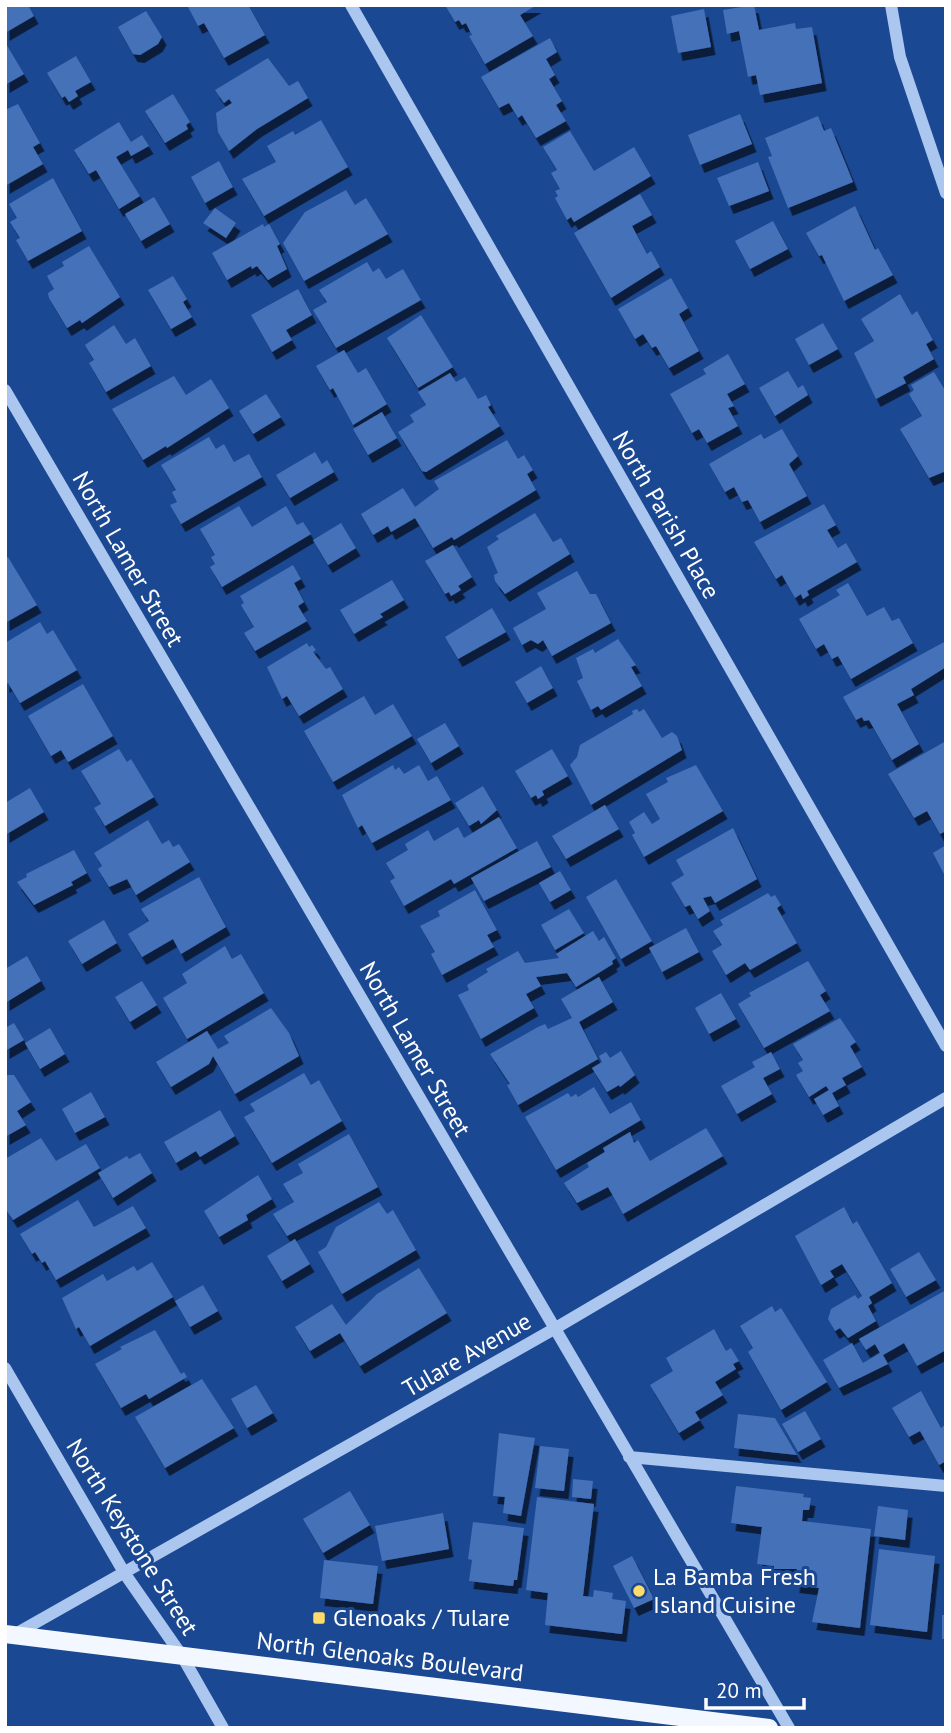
<svg xmlns="http://www.w3.org/2000/svg" width="951" height="1733" font-family="'PT Sans',sans-serif">
<style>
.building{fill:#4471b9;filter:url(#shadow)}
.lines{fill:none;stroke-linecap:round;stroke-linejoin:round}
.minor{stroke:#abc6ef;stroke-width:12}
.major{stroke:#f3f7ff;stroke-width:18}
.poi-dot{fill:#ffdc69;stroke:#1b4892;stroke-width:2.5}
.labels{text-anchor:middle;stroke-width:6;stroke-linejoin:round;paint-order:stroke}
.street-label{font-size:24px;fill:#fff;stroke:#1b4892}
.poi-label{font-size:24px;fill:#fff;stroke:#1b4892;text-anchor:start}
</style>
<defs>
<filter id="shadow"><feDropShadow dx="4.5" dy="8" stdDeviation="0" flood-color="#0009"/></filter>
</defs>
<rect width="100%" height="100%" fill="#1b4892"/>
<path class="building" d="M5,5H28L34,16L5,33Z
M187,5H248L265,35L224,58L204,23L198,26Z
M445,5H537L520,15L533,36L485,64L469,36L472,35L466,23L462,25L459,20L455,22Z
M754,5L759,30L795,23L796,29L812,27L822,83L760,95L756,75L748,77L739,31L727,34L723,10Z
M704,9L711,47L678,53L671,16Z
M146,11L162,37L158,44L140,55L133,54L118,27Z
M550,38L557,52L546,59L555,75L549,79L562,101L556,105L566,121L536,138L522,115L518,118L509,103L499,108L481,77Z
M5,42L24,74L5,85Z
M76,56L91,82L75,91L78,96L69,102L65,96L62,98L47,73Z
M268,58L289,86L298,81L308,98L257,129L229,151L218,132L216,113L232,103L229,99L224,103L215,90Z
M173,94L190,122L186,125L188,129L165,143L145,111Z
M18,104L40,143L33,147L43,164L5,186V110Z
M740,114L752,144L700,165L688,135Z
M818,116L824,131L831,128L853,182L788,208L768,157L772,156L765,138Z
M321,120L348,167L264,216L242,179L276,162L267,146L293,131L295,135Z
M119,122L131,142L142,135L149,146L131,156L128,150L116,157L140,196L119,209L96,170L89,174L74,150Z
M570,131L594,171L634,147L651,176L574,222L571,217L567,220L555,198L558,196L555,191L560,189L551,173L557,170L543,147Z
M219,161L233,187L205,203L191,177Z
M758,162L769,191L729,206L717,178Z
M53,178L82,231L28,261L16,240L20,238L10,222L17,218L9,204Z
M346,190L355,205L366,198L388,234L304,281L283,243L305,212Z
M640,194L652,215L632,226L647,254L651,251L660,267L611,298L574,233Z
M154,197L170,224L141,241L125,214Z
M855,206L875,250L878,248L893,275L844,301L822,255L819,256L806,233Z
M215,208L236,223L226,238L203,223Z
M773,221L788,249L750,269L735,241Z
M263,224L264,227L269,224L280,244L277,246L287,269L268,280L257,266L252,269L251,266L227,280L212,253Z
M89,246L120,297L82,323L80,320L67,328L49,298L48,293L54,289L47,276L64,266L62,262Z
M367,262L373,272L379,268L386,279L403,269L421,300L336,348L313,310L327,302L319,290Z
M173,276L187,299L183,302L192,317L171,329L148,290Z
M671,278L688,308L679,314L699,351L669,368L656,346L652,348L643,334L635,339L618,309Z
M298,289L312,315L286,330L292,340L272,352L251,315Z
M900,294L912,315L917,311L933,340L926,344L934,359L903,377L906,383L876,399L854,353L874,341L861,319Z
M421,315L453,367L418,388L387,338Z
M823,323L838,349L809,365L795,339Z
M114,325L126,344L135,338L151,366L106,392L89,363L94,360L85,345Z
M344,350L358,373L366,368L387,404L353,425L333,388L330,390L316,366Z
M728,354L745,384L727,394L734,406L728,408L738,426L707,443L699,429L692,433L670,394L706,374L703,369Z
M788,371L798,388L803,385L808,395L775,416L759,388Z
M934,372L946,392V471L929,478L900,429L922,416L909,394L914,390L911,385Z
M450,373L456,382L465,377L478,399L486,395L491,405L488,407L500,426L426,472L422,471L398,432L414,422L410,415L426,405L418,392Z
M174,376L186,395L211,379L229,408L167,448L166,446L143,460L112,409Z
M266,394L281,417L253,434L239,411Z
M382,412L397,438L368,455L353,429Z
M782,429L798,456L789,464L807,496L760,522L748,500L742,502L734,487L725,492L709,464L761,434L764,439Z
M209,437L216,449L224,444L234,462L249,454L262,477L181,524L170,505L177,502L172,492L176,490L161,465Z
M507,440L518,459L524,455L533,470L527,474L536,490L454,540L452,537L433,548L415,518L391,532L388,526L373,535L361,514L403,488L415,507L439,489L434,481Z
M315,452L322,464L327,460L334,472L290,498L276,475Z
M824,504L836,525L827,530L838,548L846,543L857,562L807,591L809,595L803,599L801,594L795,598L782,575L776,579L754,542Z
M239,506L252,527L286,506L297,525L303,522L311,534L222,587L210,567L215,564L211,557L215,555L200,529Z
M535,513L553,542L561,538L570,554L505,594L495,581L494,575L498,573L487,547L499,539L496,536Z
M341,523L356,548L328,565L313,540Z
M453,545L472,577L458,586L461,590L451,596L449,592L445,594L425,561Z
M8,557L37,605L5,623V559Z
M293,565L301,579L294,583L304,602L298,606L307,621L255,651L244,633L254,627L241,605L244,603L240,596Z
M577,571L590,594H596L611,623L552,656L543,640L538,644L531,640L522,645L513,628L546,609L537,593Z
M392,580L404,600L380,614L383,617L354,634L340,610Z
M848,583L867,616L884,607L892,621L899,618L913,643L851,679L838,656L832,659L824,644L816,649L799,619L840,595L836,590Z
M492,608L506,632L458,659L445,637Z
M40,622L47,634L53,630L77,670L20,703L8,683L5,685V643Z
M618,639L636,665L631,667L642,686L601,710L598,706L591,710L577,681L583,678L576,658L593,649L595,653Z
M946,641V667L911,689L914,695L897,704L919,744L892,760L869,720L864,721L862,717L856,720L843,697Z
M307,643L309,647L312,645L316,650L313,652L326,669L330,667L343,689L299,716L287,696L282,699L267,667Z
M541,666L553,688L527,703L515,682Z
M83,684L113,736L68,762L61,750L51,756L28,716Z
M364,696L375,715L393,704L412,736L333,782L304,731Z
M637,709L639,712L644,709L662,738L672,732L677,736L682,750L591,805L570,765L577,757L580,745L633,714L632,711Z
M445,723L459,746L431,763L417,739Z
M946,741V831L940,834L927,811L914,818L888,774Z
M119,749L127,762L131,759L154,797L105,826L94,808L101,804L81,771Z
M552,749L568,776L542,791L544,795L538,799L536,795L531,798L515,771Z
M393,765L395,770L399,767L404,774L419,765L428,781L437,776L451,800L372,843L362,825L358,828L342,795Z
M696,765L723,811L644,857L632,835L635,833L629,822L644,812L652,824L660,819L646,794L668,782L666,778Z
M483,786L497,810L481,824L479,820L469,826L455,803Z
M30,788L44,812L5,835V803Z
M605,805L619,829L566,859L552,836Z
M499,817L517,848L454,884L451,879L404,906L390,881L395,878L386,863L408,850L405,844L428,830L434,841L458,827L464,838Z
M148,820L162,844L169,840L173,847L179,844L190,862L136,895L127,879L109,887L98,869L102,866L94,853Z
M733,828L757,879L715,903L711,896L703,898L710,911L698,919L690,905L685,907L671,883L684,875L676,860Z
M537,841L551,867L484,901L471,878Z
M946,845V878L933,853Z
M74,850L87,873L71,882L73,885L34,905L17,882L27,877L26,874Z
M560,871L571,890L550,902L539,883Z
M199,877L226,927L181,954L173,939L142,957L128,934L149,921L141,909Z
M616,879L652,941L621,959L586,897Z
M475,890L497,930L487,935L494,947L442,975L431,954L435,952L420,926L440,916L438,911Z
M768,893L771,897L775,895L781,905L777,908L797,943L750,970L745,963L726,975L712,951L722,945L713,931L723,925L720,920Z
M569,909L584,933L555,950L541,925Z
M104,920L117,943L82,964L68,941Z
M686,928L699,952L662,972L649,948Z
M593,931L599,941L604,937L616,958L612,961L613,964L576,987L567,973L536,977L541,986L526,994L534,1008L481,1039L458,995L469,990L467,985L488,972L486,969L518,951L525,963L559,958L556,954Z
M225,946L232,959L241,954L264,993L187,1039L163,998L187,983L182,974Z
M27,956L41,981L5,1003V969Z
M808,961L826,991L820,995L830,1011L764,1048L738,1004L751,996L749,993Z
M599,977L613,1002L579,1022L598,1059L518,1105L507,1085L510,1084L490,1054L538,1027L545,1024L548,1029L572,1018L561,999Z
M142,981L157,1005L130,1022L115,997Z
M721,993L736,1019L709,1034L695,1008Z
M271,1008L289,1033L299,1056L235,1094L213,1056L209,1064L171,1087L156,1062L207,1031L218,1049L229,1043L224,1036Z
M840,1018L856,1042L850,1046L862,1067L842,1078L846,1085L832,1093L839,1106L823,1115L814,1099L829,1090L826,1086L809,1097L796,1075L803,1071L798,1063L803,1060L793,1044Z
M14,1023L24,1040L5,1051V1028Z
M50,1028L65,1054L40,1069L25,1043Z
M621,1051L635,1075L620,1087L619,1085L607,1092L592,1068L602,1062L599,1056L606,1052L610,1058Z
M771,1052L780,1069L763,1078L772,1094L737,1114L721,1086L755,1067L752,1062Z
M304,1073L311,1085L319,1080L342,1121L272,1163L244,1117L255,1111L250,1104Z
M5,1075H14L31,1102L17,1111L26,1125L5,1137Z
M594,1087L610,1114L631,1102L641,1120L556,1170L525,1117L568,1093L571,1097L576,1094L578,1097Z
M91,1092L105,1117L75,1133L62,1109Z
M220,1110L235,1136L200,1157L196,1151L176,1163L164,1142Z
M706,1128L723,1156L623,1214L608,1187L577,1203L564,1183L589,1167L587,1163L605,1152L603,1148L630,1132L634,1143L638,1140L650,1161Z
M349,1134L378,1187L287,1236L273,1214L294,1202L283,1184L303,1173L298,1164Z
M41,1138L56,1161L86,1144L100,1168L13,1220L5,1208V1159Z
M140,1153L152,1173L113,1198L98,1173L127,1156L129,1159Z
M258,1175L272,1199L246,1215L248,1220L219,1237L204,1211Z
M78,1200L94,1227L133,1206L146,1228L56,1280L45,1261L42,1263L35,1252L32,1254L20,1234Z
M379,1202L387,1214L393,1210L416,1250L342,1294L318,1252L326,1247L336,1227Z
M844,1207L853,1224L857,1221L892,1283L869,1297L872,1303L868,1306L876,1321L848,1338L840,1328L835,1331L828,1319L831,1309L855,1295L858,1299L862,1296L842,1264L830,1271L834,1277L821,1285L795,1236Z
M295,1239L310,1264L282,1281L267,1256Z
M919,1252L936,1280L906,1297L890,1269Z
M152,1262L173,1297L90,1346L79,1327L76,1329L62,1298L103,1274L107,1281L134,1266L137,1271Z
M419,1268L447,1313L360,1366L340,1333L310,1351L295,1327L332,1304L346,1325L377,1294Z
M203,1285L218,1311L190,1327L175,1301Z
M946,1290V1350L917,1366L904,1343L883,1355L888,1364L839,1388L823,1360L852,1343L863,1363L880,1353L875,1344L866,1350L859,1339Z
M772,1306L775,1312L781,1308L827,1382L781,1410L748,1352L753,1348L740,1326Z
M714,1329L726,1351L731,1348L739,1361L733,1364L736,1369L715,1382L723,1395L695,1412L700,1420L679,1433L650,1385L673,1371L666,1358Z
M155,1330L181,1374L184,1372L187,1377L149,1399L146,1394L121,1408L95,1364L122,1349L120,1347Z
M202,1379L234,1428L165,1468L135,1417Z
M256,1385L273,1413L247,1428L231,1399Z
M921,1391L941,1428L946,1424V1461L939,1465L920,1431L909,1437L892,1408Z
M805,1411L821,1439L798,1452L782,1424Z
M738,1414L775,1418L797,1455L734,1448Z
M499,1433L535,1438L521,1516L503,1513L505,1497L493,1496Z
M540,1446L569,1449L564,1491L535,1488Z
M573,1479L593,1481L591,1499L572,1497Z
M736,1486L804,1494L803,1497L811,1498L809,1510H803L802,1521L871,1529L860,1628L812,1622L819,1588L795,1585L797,1569H774V1566L757,1564L762,1527L731,1523Z
M350,1491L370,1525L323,1553L303,1519Z
M537,1497L594,1504L583,1596L593,1597L594,1590L613,1593L612,1599L626,1601L622,1634L545,1625L548,1593L526,1590Z
M878,1506L908,1510L905,1540L874,1536Z
M443,1513L449,1549L382,1561L375,1526Z
M473,1522L524,1528L517,1580H514L513,1586L469,1581L472,1560L468,1559Z
M879,1549L935,1556L927,1632L870,1625Z
M632,1556L654,1599L634,1608L613,1566Z
M324,1560L378,1566L373,1604L320,1598Z
M336,1608L354,1612V1618L335,1615Z
M942,1615H946V1639H942Z"/>
<g class="lines">
<path class="minor" d="M351,5L946,1046
M891,5L900,57L946,193
M5,390L789,1728
M5,1368L125,1574L182,1656L223,1728
M629,1457L946,1486
M12,1636L554,1329L946,1098"/>
<path class="major" d="M5,1634L769,1728"/>
</g>
<g class="poi-dot">
<circle cx="639" cy="1591" r="7"/>
<rect x="312" y="1611" width="14" height="14" rx="3.5"/>
</g>
<g class="labels">
<g class="street-label">
<text transform="translate(666 515) rotate(60)" y="8">North Parish Place</text>
<text transform="translate(128 559) rotate(60)" y="8">North Lamer Street</text>
<text transform="translate(415 1049) rotate(60)" y="8">North Lamer Street</text>
<text transform="translate(467 1355) rotate(-30)" y="8">Tulare Avenue</text>
<text transform="translate(132 1537) rotate(58)" y="8">North Keystone Street</text>
<text transform="translate(390 1657) rotate(7)" y="8">North Glenoaks Boulevard</text>
</g>
<g class="poi-label">
<text x="653" y="1585">La Bamba Fresh<tspan x="653" dy="28">Island Cuisine</tspan></text>
<text x="333" y="1626">Glenoaks / Tulare</text>
</g>
</g>
<rect width="951" height="1733" fill="none" stroke="#ffffff" stroke-width="14"/>
<path d="M706 1698v10h98v-10" fill="none" stroke="#ffffff" stroke-width="3.5"/>
<text x="716" y="1698" font-size="21" fill="#ffffff" stroke="#1b4892" stroke-width="5" paint-order="stroke">20 m</text>
</svg>
